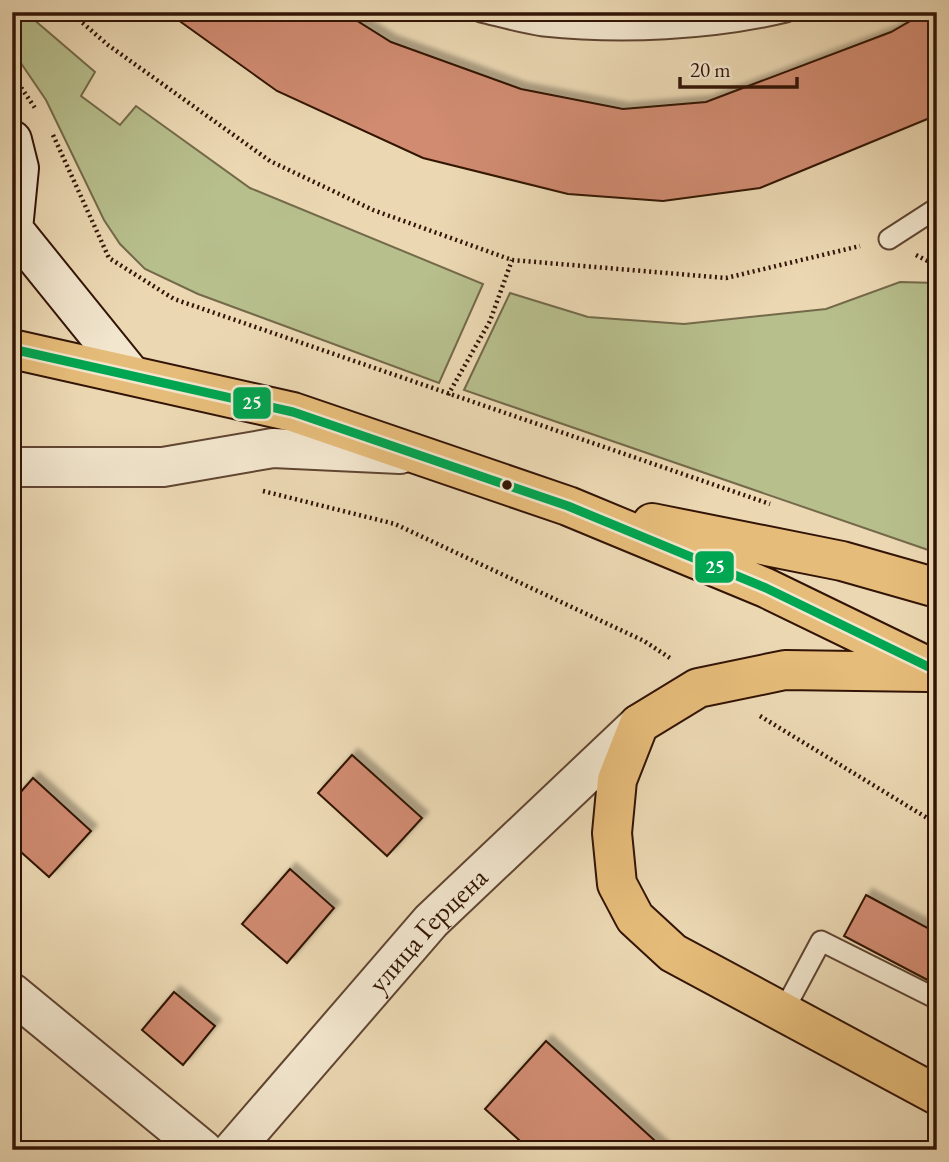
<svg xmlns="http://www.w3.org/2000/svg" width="949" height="1162" font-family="'EB Garamond',serif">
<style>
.green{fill:#b7bf8d;stroke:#746a4a;stroke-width:2}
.building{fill:#d08b71;stroke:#321406;stroke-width:2;filter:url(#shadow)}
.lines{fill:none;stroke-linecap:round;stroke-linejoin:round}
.lane-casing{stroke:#604531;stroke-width:23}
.street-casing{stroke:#604531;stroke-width:42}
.secondary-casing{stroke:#321406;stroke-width:42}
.primary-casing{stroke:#321406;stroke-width:42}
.path{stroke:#321406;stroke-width:4.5;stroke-dasharray:2 3.5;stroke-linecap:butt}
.lane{stroke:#f2e6ce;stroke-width:19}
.street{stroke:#f2e6ce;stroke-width:38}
.secondary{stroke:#f2e6ce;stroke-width:38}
.primary{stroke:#e6bc7a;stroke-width:38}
.bus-1-casing{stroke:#f2e6ce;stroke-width:14}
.bus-1{stroke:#00a651;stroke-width:9}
.bus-dot{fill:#321406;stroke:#f2e6ce;stroke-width:2.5}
.labels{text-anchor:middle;stroke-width:6;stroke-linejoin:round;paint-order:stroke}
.street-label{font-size:28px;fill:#321406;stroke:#f2e6ce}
.line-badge{stroke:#f2e6ce;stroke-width:2.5}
.badge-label{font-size:19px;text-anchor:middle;font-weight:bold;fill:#fff}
</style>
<defs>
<filter id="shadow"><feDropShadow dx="6" dy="-6" stdDeviation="2" flood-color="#0004"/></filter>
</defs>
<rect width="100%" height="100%" fill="#ebd8b3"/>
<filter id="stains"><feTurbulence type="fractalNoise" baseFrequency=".00286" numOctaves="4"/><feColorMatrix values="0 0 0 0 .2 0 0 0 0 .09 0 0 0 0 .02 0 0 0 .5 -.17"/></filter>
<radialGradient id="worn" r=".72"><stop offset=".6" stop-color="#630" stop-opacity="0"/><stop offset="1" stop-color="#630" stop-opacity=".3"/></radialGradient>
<path class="green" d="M12,12H25L95,72L81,96L120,125L136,106L250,188L483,284L439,383L198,294L145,269L120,244L104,220L46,100L12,50Z
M900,282L937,283V553L464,390L510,293L588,317L684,324L826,309Z"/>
<path class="building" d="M167,12H343L391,42L521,89L623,109L706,102L891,32L926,12H937V115L760,188L663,201L568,194L423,158L277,91Z
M352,755L422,818L387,856L318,793Z
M33,778L91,831L49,877L12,844V802Z
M290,869L334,908L287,963L242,924Z
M866,895L937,933V985L844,936Z
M174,992L215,1026L183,1065L142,1030Z
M546,1041L665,1150H530L485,1109Z"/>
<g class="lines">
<defs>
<path id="lane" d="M481,12C502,17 523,23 544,26C621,34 711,30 786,12
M889,239L937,208
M783,1012L821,941L937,999"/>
<g id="street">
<path d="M12,467H163L273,448L400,454"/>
<path d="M12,993L203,1150"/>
<path id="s1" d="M233,1150L431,921L639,724"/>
</g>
<path id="secondary" d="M12,140L19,168L13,229
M13,229L131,375"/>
<path id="primary" d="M12,349L293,412L568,506L766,588L937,671
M652,523L842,561L937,588
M928,672L785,670L698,688L639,724L617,780L612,833L617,884L635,918L673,953L937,1095"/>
</defs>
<use href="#lane" class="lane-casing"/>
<use href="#street" class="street-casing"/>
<use href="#secondary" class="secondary-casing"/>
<use href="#primary" class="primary-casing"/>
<path class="path" d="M70,12L108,45L270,161L373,210L512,260L726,278L860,246
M12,74L35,108
M53,135L109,258L174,299L770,504
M916,255L937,266
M448,395L490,321L512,260
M263,491L395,524L644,641L670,658
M760,716L937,824"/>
<use href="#lane" class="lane"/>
<use href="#street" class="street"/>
<use href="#secondary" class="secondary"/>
<use href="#primary" class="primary"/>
<defs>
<path id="bus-1" d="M12,349L293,412L568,506L766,588L937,671"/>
</defs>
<use href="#bus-1" class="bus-1-casing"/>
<use href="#bus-1" class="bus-1"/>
</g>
<circle class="bus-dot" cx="507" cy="485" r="6"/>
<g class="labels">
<g class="street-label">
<text dy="10" stroke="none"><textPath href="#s1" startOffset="294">улица Герцена</textPath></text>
</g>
</g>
<g class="line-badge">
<rect x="232" y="386" width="40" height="34" rx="7" fill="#00a651"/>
<rect x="694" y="550" width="41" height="34" rx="7" fill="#00a651"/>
</g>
<g class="badge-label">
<text x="252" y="409">25</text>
<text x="715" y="573">25</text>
</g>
<rect width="949" height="1162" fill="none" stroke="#ebd8b3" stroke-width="42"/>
<rect x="14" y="14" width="921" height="1134" fill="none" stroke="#321406" stroke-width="3.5"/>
<rect x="21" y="21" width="907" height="1120" fill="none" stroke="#321406" stroke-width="2"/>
<path d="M680 77v10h117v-10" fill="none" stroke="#321406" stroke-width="3.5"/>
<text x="690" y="77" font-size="21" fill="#321406" stroke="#f2e6ce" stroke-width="5" paint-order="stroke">20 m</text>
<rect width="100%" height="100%" filter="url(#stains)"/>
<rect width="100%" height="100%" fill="url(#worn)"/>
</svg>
